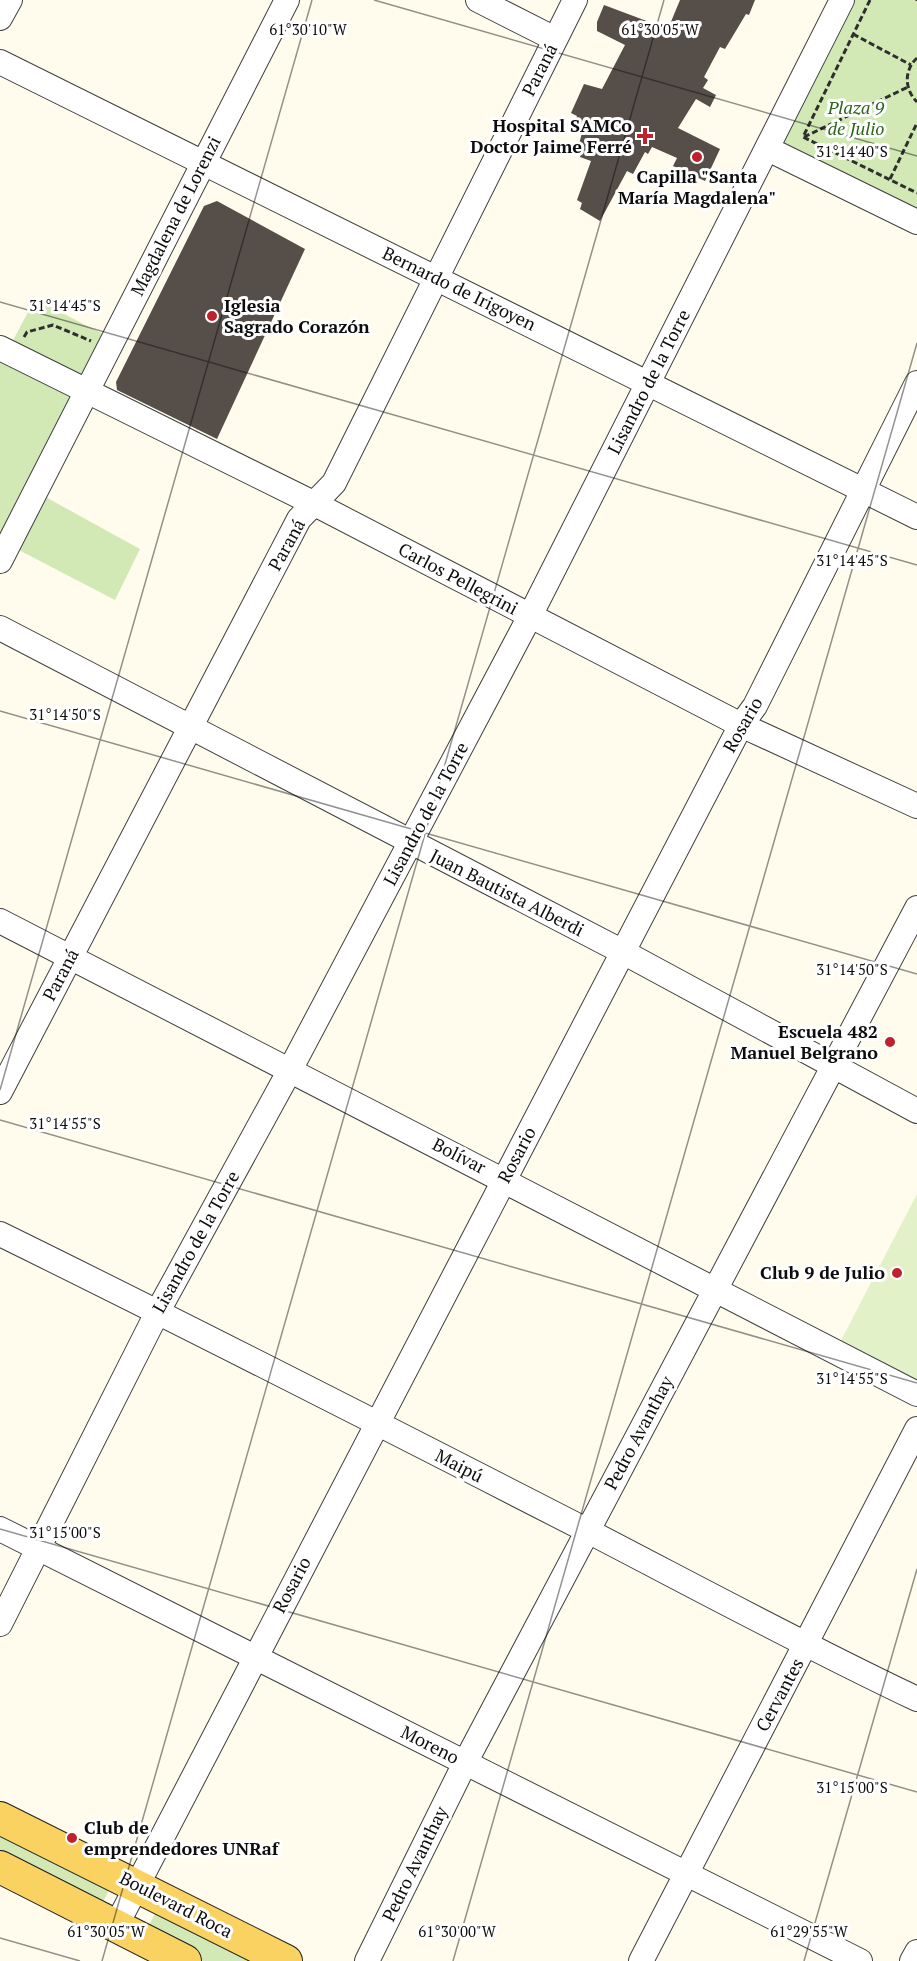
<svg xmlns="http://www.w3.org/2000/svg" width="917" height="1961" font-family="'PT Serif',serif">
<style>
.green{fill:#d2e9b6}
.pitch{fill:#e3f1c8}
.building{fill:#564e49}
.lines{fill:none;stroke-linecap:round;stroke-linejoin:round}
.minor-casing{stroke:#404040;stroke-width:26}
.major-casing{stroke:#1e1e1e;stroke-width:34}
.path{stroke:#2f2f2f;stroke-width:3;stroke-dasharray:6 3;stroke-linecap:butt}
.minor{stroke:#fff;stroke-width:24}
.major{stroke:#fad261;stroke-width:32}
.ticks{fill:none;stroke:#0d0d0d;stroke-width:1.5;stroke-opacity:0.45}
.poi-dot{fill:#be232d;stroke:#fff;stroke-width:2}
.labels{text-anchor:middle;stroke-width:6;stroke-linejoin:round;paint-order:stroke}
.street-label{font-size:18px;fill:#0d0d0d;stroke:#fff}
.park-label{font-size:18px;font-style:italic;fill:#2d651c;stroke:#fff}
.poi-label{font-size:18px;font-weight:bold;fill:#0d0d0d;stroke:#fff;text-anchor:end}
.ticks-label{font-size:15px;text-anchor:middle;fill:#0d0d0d;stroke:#fff;stroke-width:6;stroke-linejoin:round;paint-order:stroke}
</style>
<rect width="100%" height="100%" fill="#fffbed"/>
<path class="green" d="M849,0H917V217L776,147Z
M35,299L103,334L80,382L10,346Z
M0,353L80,394L0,552Z
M40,494L140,549L115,600L13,547Z
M0,1834L109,1890L99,1910L0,1858Z
M156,1912L251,1961H203L146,1931Z"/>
<path class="pitch" d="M917,1194V1394L835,1352Z"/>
<path class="building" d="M680,0H755L749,15L746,14L725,49L720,47L704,77L708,80L703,88L716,95L710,107L696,99L678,128L720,149L705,181L673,166L677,158L652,147L648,154L645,152L633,174L627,171L600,221L580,209L582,203L577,200L591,161L580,157L583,146L579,144L582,133L572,130L577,116L571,113L584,84L602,89L625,45L597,31V22L604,5L668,29Z
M217,201L305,249L217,439L117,390L116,382L204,206Z"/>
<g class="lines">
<defs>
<path id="minor" d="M478,0L555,39
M0,18L10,0
M0,62C304,216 612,363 917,517
M768,149L917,222
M0,348L313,503L741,725L917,806
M0,561L287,0
M0,628L623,952L917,1111
M0,921L917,1394
M0,1092L299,519L334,483L575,0
M0,1234C196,1330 391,1430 586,1530C696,1587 805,1646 917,1699
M0,1529L860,1961
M0,1624L158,1311L290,1070L530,616L842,0
M116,1926L741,725L755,706L917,383
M367,1961L465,1763L917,908
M641,1961L917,1429
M912,1961L917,1952"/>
<path id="major" d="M0,1818L286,1961
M0,1867L185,1961"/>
</defs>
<use href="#minor" class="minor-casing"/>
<use href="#major" class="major-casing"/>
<path class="path" d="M870,0L803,137L917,193
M917,0V1
M853,34L911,65
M917,58C904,70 904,89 917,102
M804,137L908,87
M890,179L917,123
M24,337L27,332L53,325L91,341"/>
<use href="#minor" class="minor"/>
<use href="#major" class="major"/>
</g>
<path class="ticks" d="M374,0L917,156M0,302L917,565M0,711L917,974M0,1090L312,0M0,1120L917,1383M0,1529L917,1792M0,1938L80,1961M102,1961L664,0M453,1961L917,343M804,1961L917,1569"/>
<g class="poi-dot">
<path d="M642 127h6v6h6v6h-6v6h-6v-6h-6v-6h6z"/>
<circle cx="697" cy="157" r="6"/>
<circle cx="212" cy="316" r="6"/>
<circle cx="890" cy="1042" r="6"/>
<circle cx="897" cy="1273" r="6"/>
<circle cx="72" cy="1838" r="6"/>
</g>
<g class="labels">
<g class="street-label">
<text transform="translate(540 70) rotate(-63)" y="6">Paraná</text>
<text transform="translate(176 216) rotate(-63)" y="6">Magdalena de Lorenzi</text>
<text transform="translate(459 289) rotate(26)" y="6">Bernardo de Irigoyen</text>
<text transform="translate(649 382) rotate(-63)" y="6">Lisandro de la Torre</text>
<text transform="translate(287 545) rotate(-61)" y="6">Paraná</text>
<text transform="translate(458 579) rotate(28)" y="6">Carlos Pellegrini</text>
<text transform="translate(743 725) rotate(-60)" y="6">Rosario</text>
<text transform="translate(426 814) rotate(-62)" y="6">Lisandro de la Torre</text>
<text transform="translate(507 893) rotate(27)" y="6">Juan Bautista Alberdi</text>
<text transform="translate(61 975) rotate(-62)" y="6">Paraná</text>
<text transform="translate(517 1155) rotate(-62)" y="6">Rosario</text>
<text transform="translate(459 1156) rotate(27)" y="6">Bolívar</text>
<text transform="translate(196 1242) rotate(-61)" y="6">Lisandro de la Torre</text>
<text transform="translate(639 1433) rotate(-62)" y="6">Pedro Avanthay</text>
<text transform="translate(459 1466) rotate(27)" y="6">Maipú</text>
<text transform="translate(292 1585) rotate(-62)" y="6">Rosario</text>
<text transform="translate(780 1695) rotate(-62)" y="6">Cervantes</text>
<text transform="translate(430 1745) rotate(27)" y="6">Moreno</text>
<text transform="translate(415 1864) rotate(-64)" y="6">Pedro Avanthay</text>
<text transform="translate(176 1905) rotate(27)" y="6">Boulevard Roca</text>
</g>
<g class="park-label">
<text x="856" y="114">Plaza 9<tspan x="856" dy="21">de Julio</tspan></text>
</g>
<g class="poi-label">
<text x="632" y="132">Hospital SAMCo<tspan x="632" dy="21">Doctor Jaime Ferré</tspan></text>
<text x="697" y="183" text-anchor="middle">Capilla "Santa<tspan x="697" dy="21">María Magdalena"</tspan></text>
<text x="224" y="312" text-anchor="start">Iglesia<tspan x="224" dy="21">Sagrado Corazón</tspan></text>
<text x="878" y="1038">Escuela 482<tspan x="878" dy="21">Manuel Belgrano</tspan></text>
<text x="885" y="1279">Club 9 de Julio</text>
<text x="84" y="1834" text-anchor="start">Club de<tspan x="84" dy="21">emprendedores UNRaf</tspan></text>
</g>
</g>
<g class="ticks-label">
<text x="308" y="35">61°30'10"W</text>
<text x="660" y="35">61°30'05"W</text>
<text x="852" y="157">31°14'40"S</text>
<text x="65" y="311">31°14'45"S</text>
<text x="852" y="566">31°14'45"S</text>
<text x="65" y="720">31°14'50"S</text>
<text x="852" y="975">31°14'50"S</text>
<text x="65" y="1129">31°14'55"S</text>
<text x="852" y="1384">31°14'55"S</text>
<text x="65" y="1538">31°15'00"S</text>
<text x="852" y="1793">31°15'00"S</text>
<text x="106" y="1937">61°30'05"W</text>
<text x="457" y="1937">61°30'00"W</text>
<text x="809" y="1937">61°29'55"W</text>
</g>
</svg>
